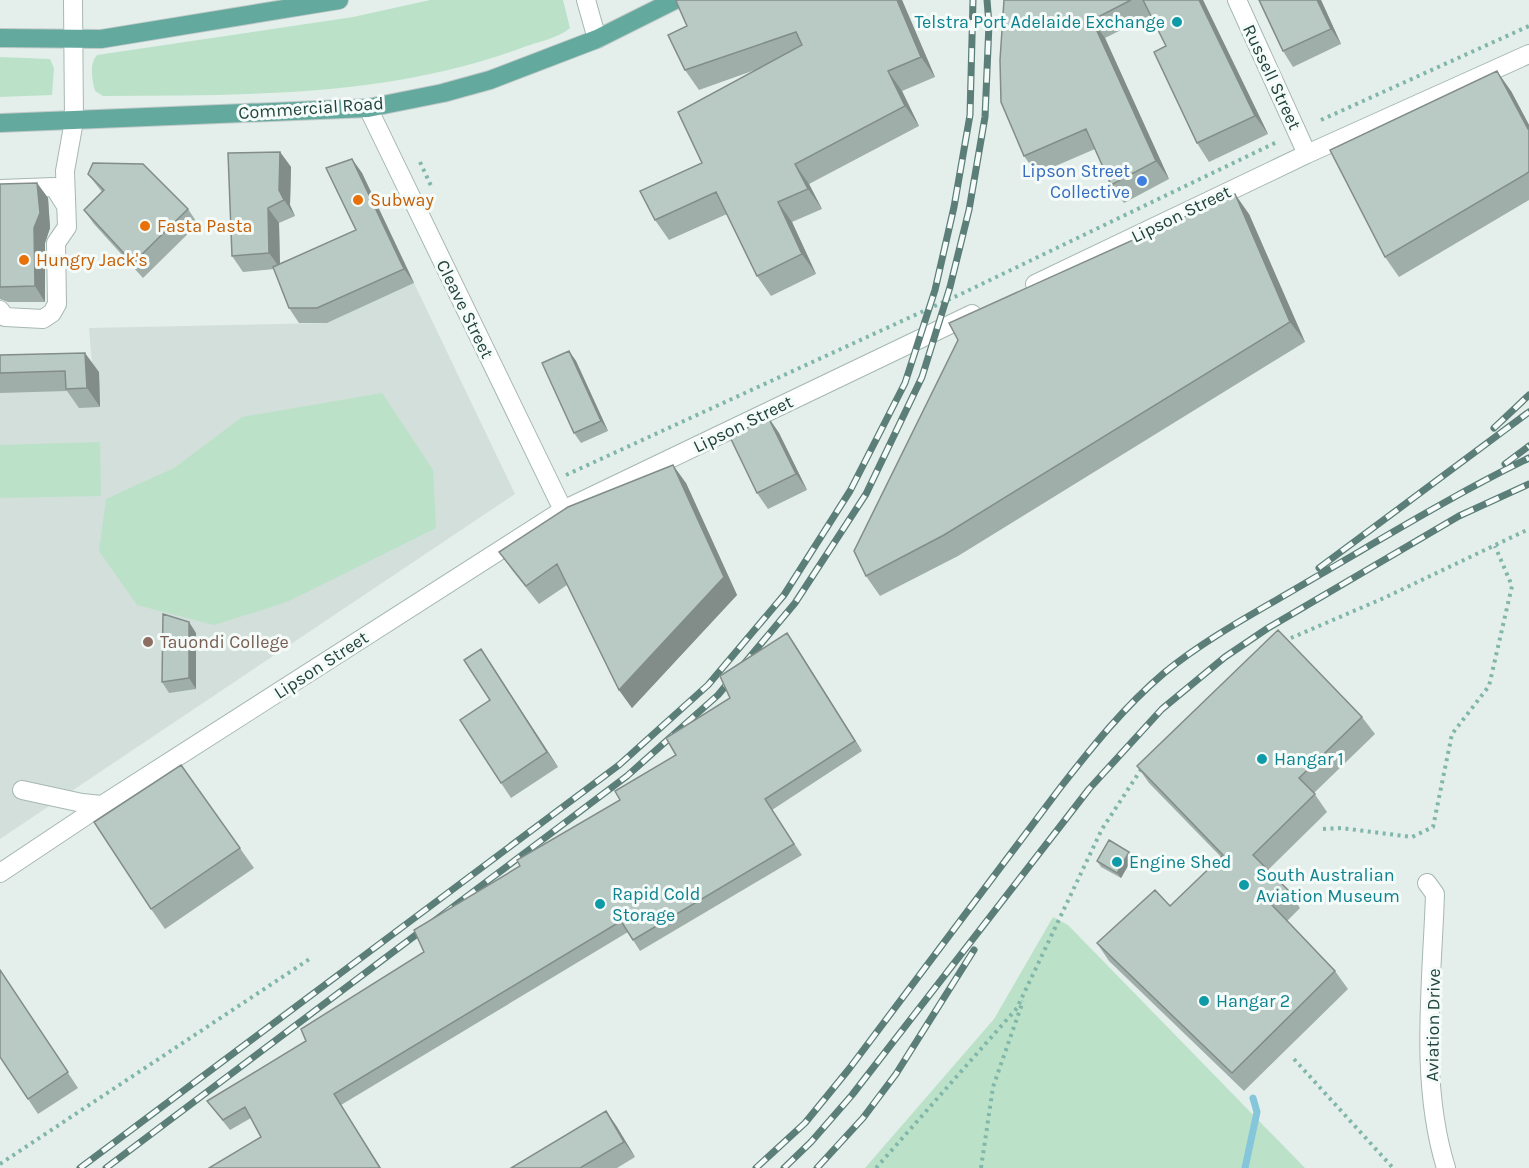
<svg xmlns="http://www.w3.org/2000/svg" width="1529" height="1168" font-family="Karla,sans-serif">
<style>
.built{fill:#d2dfda}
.green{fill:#bbe2c9}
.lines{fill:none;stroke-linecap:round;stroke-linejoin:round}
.stream{stroke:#86c6da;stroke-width:7}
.minor-casing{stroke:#a6b8b3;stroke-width:20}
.major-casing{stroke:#c1cac9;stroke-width:20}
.path{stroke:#81b6aa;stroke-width:4;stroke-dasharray:3 4.5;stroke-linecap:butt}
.minor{stroke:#fff;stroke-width:18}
.major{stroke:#64a99e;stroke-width:18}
.rail-casing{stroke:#5c7e78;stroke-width:7}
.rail{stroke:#f5fbf8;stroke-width:4.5;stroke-dasharray:14;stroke-linecap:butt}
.wall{fill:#9faea9}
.shaded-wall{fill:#828d89}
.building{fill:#b9cac4;stroke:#828d89;stroke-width:1.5}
.culture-dot{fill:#0f9aa8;stroke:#f5fbf8;stroke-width:2}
.shop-dot{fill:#3f7fe0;stroke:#f5fbf8;stroke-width:2}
.food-dot{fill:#e8710a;stroke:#f5fbf8;stroke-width:2}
.education-dot{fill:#8d6e63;stroke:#f5fbf8;stroke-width:2}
.labels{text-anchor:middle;stroke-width:6;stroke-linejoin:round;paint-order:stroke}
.culture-label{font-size:18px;fill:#0d838f;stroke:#f5fbf8;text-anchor:start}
.street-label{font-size:18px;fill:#21433d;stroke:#f5fbf8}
.shop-label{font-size:18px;fill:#366cbe;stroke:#f5fbf8;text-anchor:end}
.food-label{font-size:18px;fill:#c56008;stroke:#f5fbf8;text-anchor:start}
.education-label{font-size:18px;fill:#785e54;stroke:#f5fbf8;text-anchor:start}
</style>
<rect width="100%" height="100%" fill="#e4efeb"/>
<path class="built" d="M414,283L515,494L0,839V369L92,365L89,328L327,323Z"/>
<path class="green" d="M430,0H563L570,28C559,38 537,42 524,47C389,98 245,95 103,96L95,91C92,80 89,64 97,55L353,17Z
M0,57L50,59L54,68L52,95L0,97Z
M382,393L433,470L436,528L287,602L214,625L137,605L99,551L106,499L174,468L242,417Z
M100,442L101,496L0,498V445Z
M1053,917L1068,925L1305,1168H865L994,1019Z"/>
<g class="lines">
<path class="stream" d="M1245,1168L1257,1112L1253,1098"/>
<defs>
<path id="minor" d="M586,0L597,39
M1237,0L1307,154
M368,108L563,510
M0,189L54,187L66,206
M1035,284L1307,154L1529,54
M0,310L5,317L43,319L52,313L57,304L56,243L67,227L65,171L74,121L73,0
M22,790L82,803L102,805
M0,873L102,805L563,510L972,314
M1427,883L1435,894C1432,984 1419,1081 1446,1168"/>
<path id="major" d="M0,38L101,39L339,0
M0,123L368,108L443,93L490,80L597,39L675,0"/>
</defs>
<use href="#minor" class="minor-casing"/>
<use href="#major" class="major-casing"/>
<path class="path" d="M1321,120L1529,26
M420,162L432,188
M566,475L963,293L1279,141
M1284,641L1384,598L1529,529
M1323,829L1341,828L1412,837L1433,827L1452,734L1489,686L1512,586L1495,546
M1294,1059L1393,1168
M0,1164L311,958
M876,1168L1017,1008L1102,829L1142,768
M981,1168L993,1087L1023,1001"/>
<use href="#minor" class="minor"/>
<use href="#major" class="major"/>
<defs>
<path id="rail" d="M1494,428L1529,395
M1505,464L1529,446
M1319,568L1529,412
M80,1168L619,765L708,685L784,595L850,491L905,383L935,290L954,207L970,115L973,0
M106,1168L627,776L718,695L795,603L866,494L922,377L950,287L969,210L985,117L989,24L987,0
M756,1168L805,1123L849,1069L1060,788C1092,747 1124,707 1164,673C1209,636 1264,608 1314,578C1385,537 1455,494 1529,458
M784,1168L811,1142L852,1095L1089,789L1162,709L1225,657L1268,628L1459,516L1529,484
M817,1168L863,1118L896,1074L974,950"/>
</defs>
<use href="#rail" class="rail-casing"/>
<use href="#rail" class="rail"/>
</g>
<path class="wall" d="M902,0L935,77L902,91L919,126L809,184L822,209L792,222L816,274L771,296L757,276L727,214L669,240L655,220L702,163L755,70L699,90L685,70L668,35Z
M1004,0H1203L1268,134L1209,162L1197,143L1166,46L1151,15L1105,38L1169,179L1124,203L1111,185L1095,149L1037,174L1024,156Z
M1259,0H1321L1341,44L1293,67L1283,51Z
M1511,91L1529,125V200L1399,277L1385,257Z
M280,152L291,167L290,205L295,216L279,223L280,264L356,230L352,159L362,173L414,283L327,323H299L289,308L274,269L243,272L232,256Z
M88,174L188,209L198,224L143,278L94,224L84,210L102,192Z
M37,183L48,198L50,228L45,243V302H8L0,299V184Z
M1249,214L1305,342L958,556L880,596L866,576Z
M569,351L576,361L608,431L581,443L574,433Z
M0,355L99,372L100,407L79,408L67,391L0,393Z
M768,417L779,433L807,490L768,509L757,493Z
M686,483L737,595L632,708L619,690L567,585L539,604L512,570L499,552Z
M196,633V689L169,693L162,682Z
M794,643L862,751L772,810L802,855L640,951L628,932L341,1105L261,1137L251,1118L230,1130L207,1101L306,1041L424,952L520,866L620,800L676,755L730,698Z
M491,664L558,767L511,798L501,783L490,700Z
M1362,717L1375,734L1314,793L1327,812L1268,870L1288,890L1300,908L1287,921L1335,971L1348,989L1244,1091L1109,961L1097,943L1170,906L1221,857L1149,783L1137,766Z
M181,765L254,868L165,929L151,909Z
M1129,852L1133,857L1121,878L1101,867L1097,861Z
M0,970L78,1088L38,1114L28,1099Z
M606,1111L617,1127L635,1157L617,1168H511Z"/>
<path class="shaded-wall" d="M897,0H902L935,77L921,57Z
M1199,0H1203L1268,134L1255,116Z
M1317,0H1321L1341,44L1331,29Z
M1092,20L1105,38L1169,179L1156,161Z
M888,71L902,91L919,126L905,106Z
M1497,71L1511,91L1529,125V131Z
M280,152L291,167L290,205L295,216L284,200L279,190Z
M352,159L362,173L414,283L404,269Z
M795,164L809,184L822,209L808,189Z
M37,183L48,198L50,228L45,243V302L35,286L34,228Z
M1235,194L1249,214L1305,342L1290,322Z
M778,202L792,222L816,274L802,254Z
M268,208L279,223L280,268L269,253Z
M569,351L576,361L608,431L601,421Z
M85,353L99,372L100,407L87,388Z
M768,417L779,433L807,490L796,474Z
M673,465L686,483L737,595L632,708L619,690Z
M189,622L196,633V689L189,678Z
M787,633L794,643L862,751L855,741Z
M481,649L491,664L558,767L547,752Z
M1129,852L1133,857L1121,878L1117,873Z
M334,1094L341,1105L381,1168H380Z
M606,1111L617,1127L635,1157L624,1142Z"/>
<path class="building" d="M678,0H897L921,57L888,71L905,106L795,164L808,189L778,202L802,254L757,276L716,192L655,220L640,191L702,163L678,112L802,45L796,32L685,70L668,35L687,26L676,1Z
M1004,0H1131L1092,20L1156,161L1111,185L1086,129L1024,156L1001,102L1000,60Z
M1143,0H1199L1255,116L1197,143L1154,52L1166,46Z
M1259,0H1317L1331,29L1283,51Z
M1497,71L1528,129H1529V172L1385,257L1330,150Z
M280,152L279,190L284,200L268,208L269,253L232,256L228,153Z
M352,159L404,269L317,308H289L273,267L356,230L326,168Z
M93,163L143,164L188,209L133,263L84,210L104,190L88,174Z
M37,183L40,213L34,228L35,286L0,287V184Z
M1235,194L1290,322L944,535L866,576L854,551L958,340L949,323Z
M569,351L601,421L574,433L542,363Z
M85,353L87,388L66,389L65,371L0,373V355Z
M768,417L796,474L757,493L730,437Z
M673,465L724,577L619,690L557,564L526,586L499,552L568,507Z
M163,614L189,622V678L162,682Z
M1278,630L1362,717L1299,778L1315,794L1253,855L1288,890L1272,905L1335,971L1232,1073L1097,943L1155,890L1170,906L1223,855L1137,766Z
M787,633L855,741L765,799L794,844L633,940L621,921L334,1094L380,1168H209L261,1137L245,1107L223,1120L207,1101L306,1041L301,1029L424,952L414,930L520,866L517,860L620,800L615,791L676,755L666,738L730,698L720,676Z
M481,649L547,752L501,783L460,720L490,700L464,660Z
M181,765L240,848L151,909L94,822Z
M1109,840L1129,852L1117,873L1097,861Z
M0,970L68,1072L28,1099L0,1057Z
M606,1111L624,1142L580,1168H511Z"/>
<g class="culture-dot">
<circle cx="1177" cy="22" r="6"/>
<circle cx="1262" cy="759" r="6"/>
<circle cx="1117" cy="862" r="6"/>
<circle cx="1244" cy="885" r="6"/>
<circle cx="600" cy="904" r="6"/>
<circle cx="1204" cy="1001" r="6"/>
</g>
<circle class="shop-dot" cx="1142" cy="181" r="6"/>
<g class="food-dot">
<circle cx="358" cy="200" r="6"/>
<circle cx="145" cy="226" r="6"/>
<circle cx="24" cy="260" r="6"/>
</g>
<circle class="education-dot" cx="148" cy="642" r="6"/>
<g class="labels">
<g class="culture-label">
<text x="1165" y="28" text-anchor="end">Telstra Port Adelaide Exchange</text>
<text x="1274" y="765">Hangar 1</text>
<text x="1129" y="868">Engine Shed</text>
<text x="1256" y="881">South Australian<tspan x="1256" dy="21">Aviation Museum</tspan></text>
<text x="612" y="900">Rapid Cold<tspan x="612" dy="21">Storage</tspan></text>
<text x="1216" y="1007">Hangar 2</text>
</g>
<g class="street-label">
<text transform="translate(1272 77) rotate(65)" y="6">Russell Street</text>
<text transform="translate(311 108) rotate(-4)" y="6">Commercial Road</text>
<text transform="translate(1181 214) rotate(-26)" y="6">Lipson Street</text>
<text transform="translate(465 309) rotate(64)" y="6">Cleave Street</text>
<text transform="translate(743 424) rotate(-26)" y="6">Lipson Street</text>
<text transform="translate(321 665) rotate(-33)" y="6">Lipson Street</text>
<text transform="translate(1433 1025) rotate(-89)" y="6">Aviation Drive</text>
</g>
<g class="shop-label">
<text x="1130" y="177">Lipson Street<tspan x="1130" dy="21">Collective</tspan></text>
</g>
<g class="food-label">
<text x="370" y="206">Subway</text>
<text x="157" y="232">Fasta Pasta</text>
<text x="36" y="266">Hungry Jack's</text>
</g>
<g class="education-label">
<text x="160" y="648">Tauondi College</text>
</g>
</g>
</svg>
